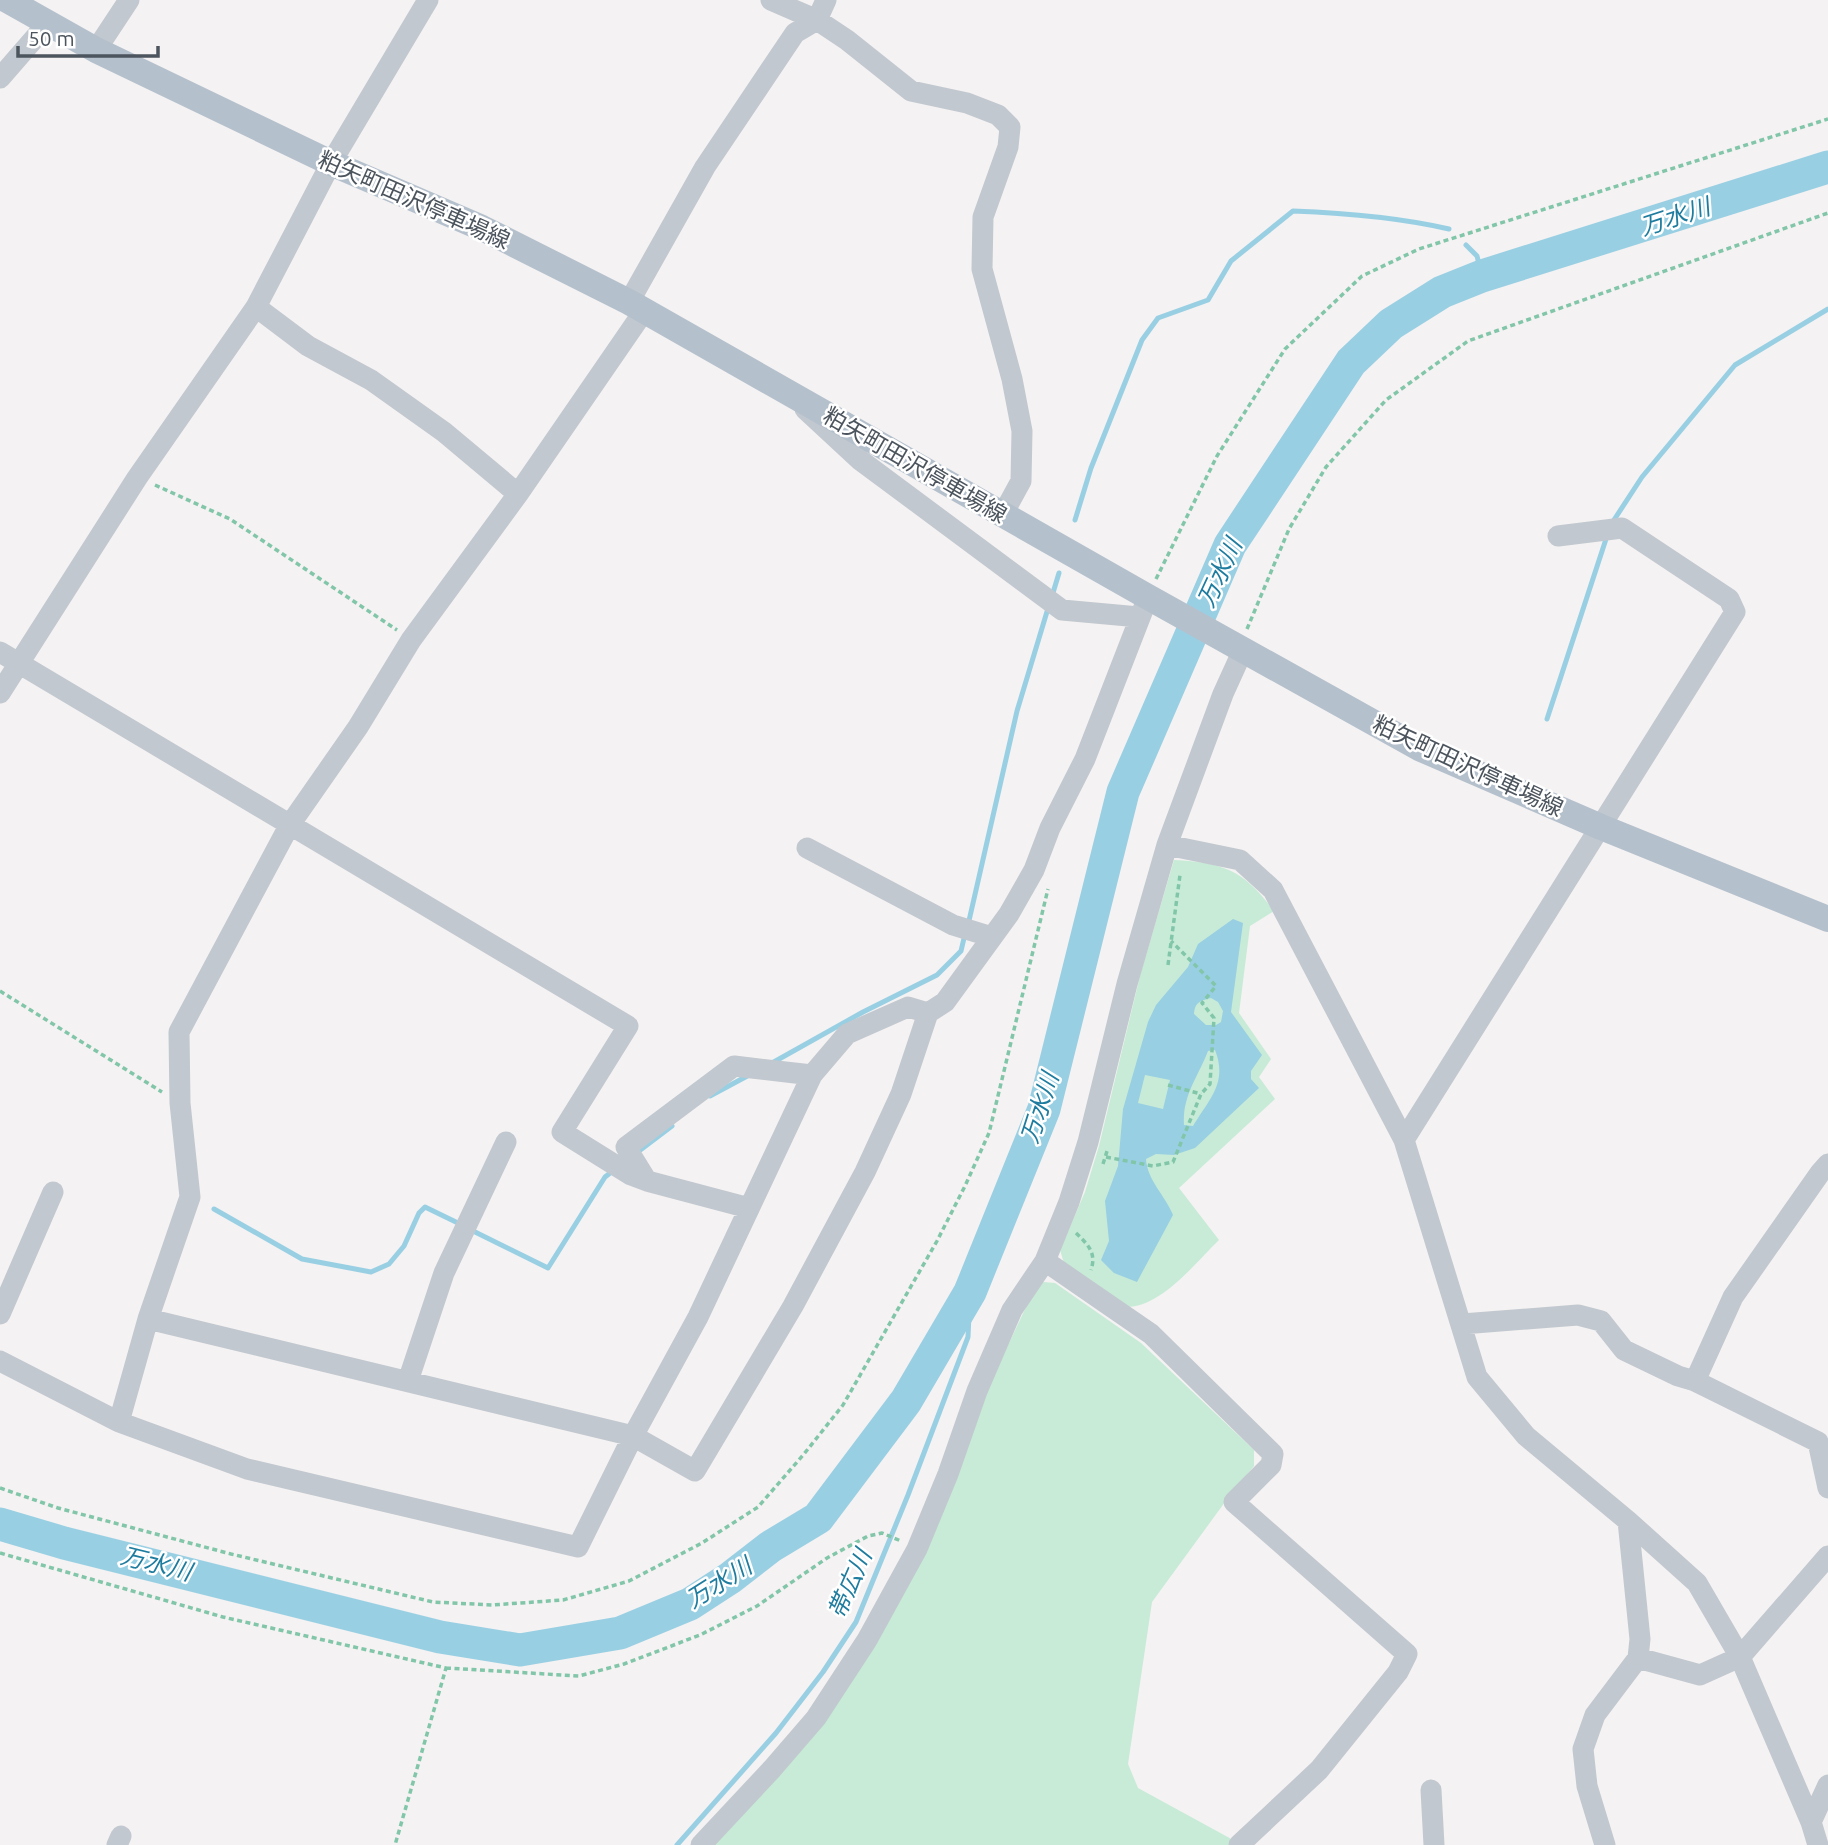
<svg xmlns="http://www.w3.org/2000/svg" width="1828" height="1845" font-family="Ubuntu,'Noto Sans JP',sans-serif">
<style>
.green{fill:#c7ebd7}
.water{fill:#99cfe3;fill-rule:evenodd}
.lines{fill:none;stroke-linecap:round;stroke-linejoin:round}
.stream{stroke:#99cfe3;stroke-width:5}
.river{stroke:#99cfe3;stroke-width:33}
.path{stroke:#82c6a9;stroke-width:3.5;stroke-dasharray:5 3.5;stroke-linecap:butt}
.minor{stroke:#c2c8cf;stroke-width:21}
.major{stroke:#b5c0cd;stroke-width:26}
.labels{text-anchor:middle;stroke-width:5;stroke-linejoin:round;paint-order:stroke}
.street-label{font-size:23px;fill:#4c545d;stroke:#fff}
.water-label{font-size:24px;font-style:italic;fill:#1e7c9f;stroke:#fff}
</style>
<rect width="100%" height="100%" fill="#f4f2f2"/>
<path class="green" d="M1174,860C1225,863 1243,870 1274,911L1250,926L1239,1013L1271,1059L1259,1077L1275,1099L1179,1188L1219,1240C1195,1263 1161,1308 1125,1307L1064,1263L1060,1250L1085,1192L1099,1146L1141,972Z
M1044,1282L1055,1283L1141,1343L1254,1450V1466L1225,1502L1152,1602L1128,1764L1138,1788L1235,1841L1231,1845H712L821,1722L992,1379L1037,1284Z"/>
<path class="water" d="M1233,919L1243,923L1231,1012L1262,1055L1251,1071V1079L1259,1088L1195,1148L1174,1155L1156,1154L1146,1159C1147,1180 1165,1195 1173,1215L1137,1282L1114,1273L1101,1260L1109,1241L1105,1201L1118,1166L1123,1109L1148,1022L1156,1005L1188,967L1198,944ZM1211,998L1218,1002L1223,1011L1221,1022L1216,1025H1206L1194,1014C1195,1002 1200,1001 1211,998ZM1215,1050C1228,1083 1209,1099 1193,1126L1184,1125C1182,1096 1198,1077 1208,1051ZM1145,1075L1170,1080L1163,1109L1138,1103Z"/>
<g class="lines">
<path class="stream" d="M1466,245L1477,256L1482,276
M1075,520L1091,468L1142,340L1158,318L1208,300L1231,261L1293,211C1346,213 1397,217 1449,229
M1612,523L1642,477L1735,365L1828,309
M1052,596L1059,573
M1547,719L1607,536
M968,925L1017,711L1049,605
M772,1063L863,1012L937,975L961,951L965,934
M710,1096L751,1074
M635,1154L672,1126
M214,1209L302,1259L371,1272L389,1264L404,1246L419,1213L425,1207L460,1224
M469,1229L548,1268L605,1177L614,1170
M677,1845L776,1733L823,1672L856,1622L908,1495L968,1337L970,1292"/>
<path class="river" d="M0,1524L64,1543L440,1637L520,1650L620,1633L690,1604L730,1578L770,1547L818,1518L906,1401L970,1292L1044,1109L1123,792L1230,545L1351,362L1391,324L1442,292L1482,276L1828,167"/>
<path class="path" d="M155,485L230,519L397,630
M1156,579L1217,456L1285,349L1362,276L1419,249L1828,119
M1247,629L1289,529L1326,467L1386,400L1468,341L1828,213
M1168,965L1180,875
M0,991L162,1092
M1168,1085L1201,1094
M1106,1157L1153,1166L1173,1162L1201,1094L1210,1084L1214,1018L1202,1003L1216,986L1171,941
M1103,1164L1108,1148
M1076,1233C1087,1244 1097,1252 1091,1270
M0,1488L58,1508L231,1554L433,1602L492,1605L563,1600L629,1581L702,1543L758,1507L804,1454L843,1405L937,1241L965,1186L989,1133L1048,889
M0,1553L223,1617L446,1668L395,1845
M446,1668L579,1676L624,1664L700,1635L757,1606L827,1558L868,1536L882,1533L901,1541"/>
<path class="minor" d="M771,0L817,20L847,40L911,91L967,103L998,115L1010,127L1008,147L983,217L982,269L1012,379L1022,431L1021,481L1003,514
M96,50L129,0
M0,78L47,24
M629,302L705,167L795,33L817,20L826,0
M256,307L308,346L371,380L444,432L518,494
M805,409L860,460L1062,610L1139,617
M0,652L628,1026L562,1132L631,1175L647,1181L749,1208
M0,693L137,478L256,307L331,163L428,0
M1167,845L1240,860L1273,890L1404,1140L1477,1377L1526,1436L1628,1521L1697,1583L1740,1657L1811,1822L1818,1845
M807,848L953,925L992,937
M1404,1140L1735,612L1729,599L1622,528L1558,536
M647,1181L626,1147L734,1066L812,1075
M1045,1261L1151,1334L1273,1454L1271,1465L1234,1502L1407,1654L1398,1672L1319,1770L1239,1845
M0,1314L53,1192
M148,1319L633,1436L695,1471L793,1306L865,1172L901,1094L928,1013L945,1002L1009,914L1034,870L1050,828L1085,759L1148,597
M1462,1324L1578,1315L1601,1321L1624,1350L1678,1376L1695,1381L1818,1442L1828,1488
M0,1361L119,1422L247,1469L578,1547L633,1436L698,1317L812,1075L847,1034L908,1007L928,1013
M408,1381L444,1273L506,1142
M1695,1381L1733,1297L1820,1173L1828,1164
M119,1422L148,1319L190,1197L180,1103L179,1032L289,826L358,727L411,640L518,494L644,311
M1638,1658L1700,1675L1740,1657L1828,1556
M1431,1790L1434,1845
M1811,1822L1828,1785
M117,1845L121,1836
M701,1845L772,1769L816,1718L867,1640L917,1549L948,1474L977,1391L1012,1310L1045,1261L1069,1202L1088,1142L1127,984L1167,845L1223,694L1243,650
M1605,1845L1587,1786L1583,1749L1595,1715L1638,1658L1640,1639L1628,1521"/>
<path class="major" d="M7,0L96,50L331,163L482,228L629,302L1148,597L1419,748L1601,827L1828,919"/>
</g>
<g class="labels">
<g class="street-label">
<text transform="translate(414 200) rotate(24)" y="8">粕矢町田沢停車場線</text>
<text transform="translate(915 465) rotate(30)" y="8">粕矢町田沢停車場線</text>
<text transform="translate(1468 766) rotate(25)" y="8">粕矢町田沢停車場線</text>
</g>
<g class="water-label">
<text transform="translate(1675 217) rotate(-18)" y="8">万水川</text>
<text transform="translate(1220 573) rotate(-65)" y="8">万水川</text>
<text transform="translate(1040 1108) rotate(-72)" y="8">万水川</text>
<text transform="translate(156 1564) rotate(14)" y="8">万水川</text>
<text transform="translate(719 1583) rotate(-32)" y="8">万水川</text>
<text transform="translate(850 1584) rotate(-66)" y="8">帯広川</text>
</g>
</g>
<path d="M18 46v10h140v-10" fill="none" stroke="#4c545d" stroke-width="3.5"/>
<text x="28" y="46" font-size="21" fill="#4c545d" stroke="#ffffff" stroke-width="5" paint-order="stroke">50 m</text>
</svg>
